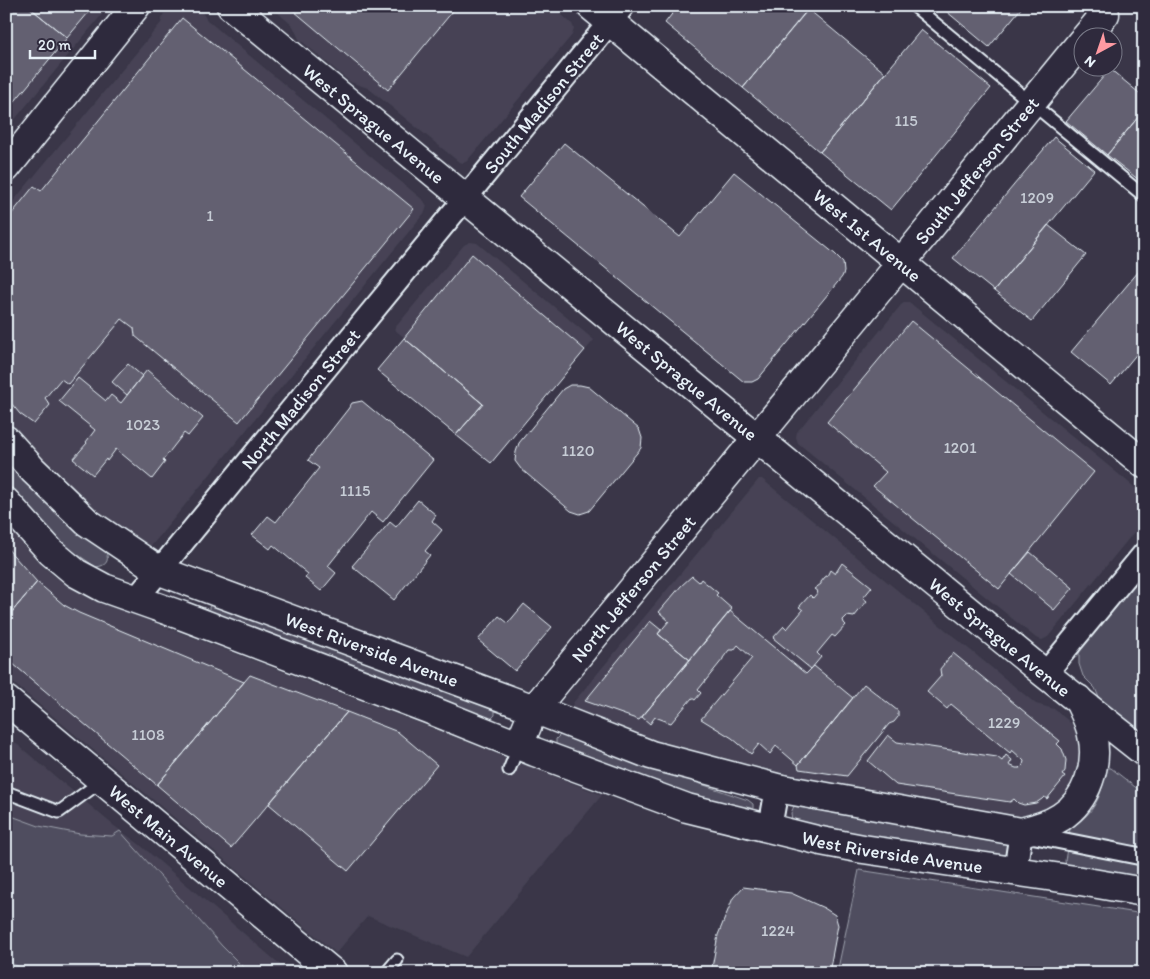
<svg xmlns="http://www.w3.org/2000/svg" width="1150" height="979" font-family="Itim,sans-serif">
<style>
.built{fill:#464354}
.green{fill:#504e5f;stroke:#9ca0ac}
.building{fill:#636171;stroke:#e8f1f8}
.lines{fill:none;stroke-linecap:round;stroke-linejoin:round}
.service-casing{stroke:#e8f1f8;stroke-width:15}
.pedestrian-casing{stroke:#e8f1f8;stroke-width:20}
.minor-casing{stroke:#e8f1f8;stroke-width:26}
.tertiary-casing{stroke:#e8f1f8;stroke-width:31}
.secondary-casing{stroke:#e8f1f8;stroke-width:31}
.service{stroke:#2f2a3d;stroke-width:11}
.pedestrian{stroke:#2f2a3d;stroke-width:16}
.minor{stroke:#2f2a3d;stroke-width:22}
.tertiary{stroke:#2f2a3d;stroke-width:28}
.secondary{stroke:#2f2a3d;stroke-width:28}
.labels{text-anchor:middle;stroke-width:4.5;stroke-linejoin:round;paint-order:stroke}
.number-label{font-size:16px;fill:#c7cdd6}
.street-label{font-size:19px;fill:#e8f1f8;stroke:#2f2a3d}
</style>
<rect width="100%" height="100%" fill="#3a3648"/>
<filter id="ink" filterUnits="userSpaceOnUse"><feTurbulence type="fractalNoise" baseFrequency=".02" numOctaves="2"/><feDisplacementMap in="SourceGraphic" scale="10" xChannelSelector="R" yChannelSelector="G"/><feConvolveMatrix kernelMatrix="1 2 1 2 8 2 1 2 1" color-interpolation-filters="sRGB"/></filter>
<g filter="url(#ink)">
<path class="built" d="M6,6H109L6,130Z
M168,6H198L207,20L424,201L427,206L425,212L153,544L148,547L96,513L53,473L6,421V210L161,23L164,12Z
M270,6H552L572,24L574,29L572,35L467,161L463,163L459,162L368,88L350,82L299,39L293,26Z
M470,242L477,243L594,340L491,463L457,436L483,404L394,329L464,245Z
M905,302H909L1144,495V520L1048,637L1042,640L1036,638L798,443L796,437L797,432L901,305Z
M759,479H762L1036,704L1054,709L1071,723L1078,735L1082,759L1067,800L1032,819L904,800L778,779L658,743L574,710L572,707L573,703Z
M6,525L40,563L53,575L67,585L96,600L176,631L417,722L602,795L466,957L368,916L336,953L6,677Z
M6,735L113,825L139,844L290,973H42L6,943Z"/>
<path class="green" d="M6,457L81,533L106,552C110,562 105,566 96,567L68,548L49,531L30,513L6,486Z
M1144,570V736L1100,700L1095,688L1083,676L1079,664V653L1085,642Z
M214,603L495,708V715L489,721L209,613V607Z
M561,734L648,766L748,800L753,804V810L749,814L743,816L556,746V739Z
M1107,768H1111L1144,794V882L1067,868L1065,861L1070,829C1088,817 1098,805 1103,784C1104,778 1103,773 1107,768Z
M800,805L1024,843L1029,849L1030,855L1027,859L1023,862L797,824L792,820L791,813L794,806Z
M6,814L39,826L80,834L112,836L120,831L222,946L249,973H32L6,961Z
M859,870L1144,914V973H837Z"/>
<path class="building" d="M6,6H28L67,38L6,112Z
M28,6H94L67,38Z
M288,6H457L388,90Z
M678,6H811L743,88L665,23Z
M940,6H1023L989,47Z
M808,9L885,73L820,152L743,88Z
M182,18L414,209L239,422L135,336L134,328L122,319L68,384L61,379L45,398L50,405L34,424L20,414L6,397V221L34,186L41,191Z
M921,30L991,88L891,210L820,152Z
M1110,69L1144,97V110L1107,155L1066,121Z
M1144,110V184L1107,155Z
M1054,137L1094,170L994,291L953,258Z
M564,143L680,237L734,172L835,254L843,262L844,272L842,277L758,379L752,382H744L519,197Z
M1048,225L1086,255L1032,321L994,291Z
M472,254L585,350L491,463L456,435L483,404L404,338Z
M1144,265V345L1111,385L1071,352Z
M911,321L1094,472L999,589L873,486L886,472L827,422Z
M404,338L483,404L456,435L377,370Z
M128,364L142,376L127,395L112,382Z
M147,370L203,418L188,436L184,433L163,460L165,462L152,479L116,449L107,461L106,459L93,475L73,459L87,443L86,442L95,430L59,401L78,378L106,401L111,395L121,403Z
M570,385H580L589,387L639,429L642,438L641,448L589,511L580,514L571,511L521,469L515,461L516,452L519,443L563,389Z
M362,401L433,460L383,522L371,512L328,566L336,573L321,591L305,578L308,574L273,545L270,549L252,535L268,516L276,522L319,468L308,460L348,409L352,403Z
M418,500L436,515L432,521L442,530L425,551L430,555L394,600L352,566L390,522L396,527Z
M6,547L37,582L6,619Z
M1030,552L1073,588L1054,610L1011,574Z
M842,563L872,587L863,598L867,601L854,617L847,616L843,620L844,623L846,625L835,637L832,635L817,653L821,657L811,669L773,638L784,626L787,629L803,610L799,607L810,595L813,598L818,592L814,589L821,584V582L825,577L827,576L830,570L835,574Z
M692,576L699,582L701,579L718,593L716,595L732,609L690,660L658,634L669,621L659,612L681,586Z
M37,582L64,605L79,613L244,682L157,785L6,658V619Z
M524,604L552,627L515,671L478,640L499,616L508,623Z
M730,611L806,674L814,666L853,698L798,765L776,746L770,754L759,744L751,754L732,738L701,719L752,658L738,645L734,650H729L723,658V659L698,690L701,693L695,700L692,698L671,723L655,717L650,724L642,717Z
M650,621L661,630L658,634L690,660L639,720L585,701Z
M953,653L1060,741L1057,744L1062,749L1066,760L1065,771L1062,775L1065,777L1047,799L1044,797L1042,799L1036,803L1024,805L1018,803L1014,799L1010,802L896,785L868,761L888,735L897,742L997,757L1002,761L1006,755L1012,760L1009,765L1016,768H1020L1023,765L1024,761L1022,759L1012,750L1010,753L951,704L947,709L927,692L941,676L940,669Z
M250,675L347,712L231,848L157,785Z
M864,684L898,711V717L894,722L889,724L847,776L799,769L798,765Z
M347,712L398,732L437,765L348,871L269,804Z
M743,887L791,893L824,908L835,915L838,925L829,973H711L718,935L733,898Z"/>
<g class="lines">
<defs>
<path id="service" d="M914,6L1144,196
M509,770L519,745
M6,792L59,812L103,780
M386,973L397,960"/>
<path id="pedestrian" d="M1028,834L1144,857"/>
<g id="minor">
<path id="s1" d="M136,599L623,6"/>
<path d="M1045,674L1144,554"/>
<path d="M770,828L777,788"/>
<path d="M1015,872L1021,832"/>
</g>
<g id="tertiary">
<path id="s2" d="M231,6L757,438"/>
<path d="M1085,38L1105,14"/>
<path id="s3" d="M6,440L33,470L87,522L160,571L534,709L651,755L777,788L1021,832C1034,829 1049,825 1061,817C1087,800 1099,764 1092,735C1090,722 1083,710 1078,699"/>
<path id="s4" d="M6,502L51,552L76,573L104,588L183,616L428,709L535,752L687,808L821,841L863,849L1075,880L1144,892"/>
<path id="s5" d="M6,700L333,973"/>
<path id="s6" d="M519,745L534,709L901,263L1082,41"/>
</g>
<g id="secondary">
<path id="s7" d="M591,6L1144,464"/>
<path d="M6,168L136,6"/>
<path id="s8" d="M757,438L1045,674L1144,752"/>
</g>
</defs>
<use href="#service" class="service-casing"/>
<use href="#pedestrian" class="pedestrian-casing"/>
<use href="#minor" class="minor-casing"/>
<use href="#tertiary" class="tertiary-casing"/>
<use href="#secondary" class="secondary-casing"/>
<use href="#service" class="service"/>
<use href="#pedestrian" class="pedestrian"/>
<use href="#minor" class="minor"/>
<use href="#tertiary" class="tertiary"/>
<use href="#secondary" class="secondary"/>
</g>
</g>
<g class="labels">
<g class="number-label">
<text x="906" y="126">115</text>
<text x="1037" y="203">1209</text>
<text x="210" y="221">1</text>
<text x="143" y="430">1023</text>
<text x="960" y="453">1201</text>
<text x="578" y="456">1120</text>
<text x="355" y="496">1115</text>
<text x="1004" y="728">1229</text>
<text x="148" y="740">1108</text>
<text x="778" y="936">1224</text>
</g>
<g class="street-label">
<text dy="7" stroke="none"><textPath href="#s1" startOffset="642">South Madison Street</textPath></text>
<text dy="7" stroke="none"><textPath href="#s2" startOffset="185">West Sprague Avenue</textPath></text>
<text dy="7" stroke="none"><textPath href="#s6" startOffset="736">South Jefferson Street</textPath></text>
<text dy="7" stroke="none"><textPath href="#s7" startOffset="359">West 1st Avenue</textPath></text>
<text dy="7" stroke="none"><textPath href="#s2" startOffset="590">West Sprague Avenue</textPath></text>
<text dy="7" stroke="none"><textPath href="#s1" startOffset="259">North Madison Street</textPath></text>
<text dy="7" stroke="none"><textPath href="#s6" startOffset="195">North Jefferson Street</textPath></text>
<text dy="7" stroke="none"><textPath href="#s8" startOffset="314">West Sprague Avenue</textPath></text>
<text dy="7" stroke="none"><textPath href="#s3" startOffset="429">West Riverside Avenue</textPath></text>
<text dy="7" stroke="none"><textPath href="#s5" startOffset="212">West Main Avenue</textPath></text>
<text dy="7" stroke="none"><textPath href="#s4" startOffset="965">West Riverside Avenue</textPath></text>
</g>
</g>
<rect width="1150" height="979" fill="none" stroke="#2f2a3d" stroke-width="25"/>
<rect x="12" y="12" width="1125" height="954" fill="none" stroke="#e8f1f8" stroke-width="2" filter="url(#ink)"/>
<g transform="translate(1098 52) rotate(220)"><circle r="24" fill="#2f2a3d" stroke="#797a88"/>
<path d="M0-4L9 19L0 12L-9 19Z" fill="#ff9aa2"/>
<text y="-8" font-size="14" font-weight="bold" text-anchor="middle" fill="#e8f1f8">N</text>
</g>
<path d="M30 50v8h65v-8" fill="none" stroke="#e8f1f8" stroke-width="2.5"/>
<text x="38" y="50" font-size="15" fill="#e8f1f8" stroke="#2f2a3d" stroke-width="4" paint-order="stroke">20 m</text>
</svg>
